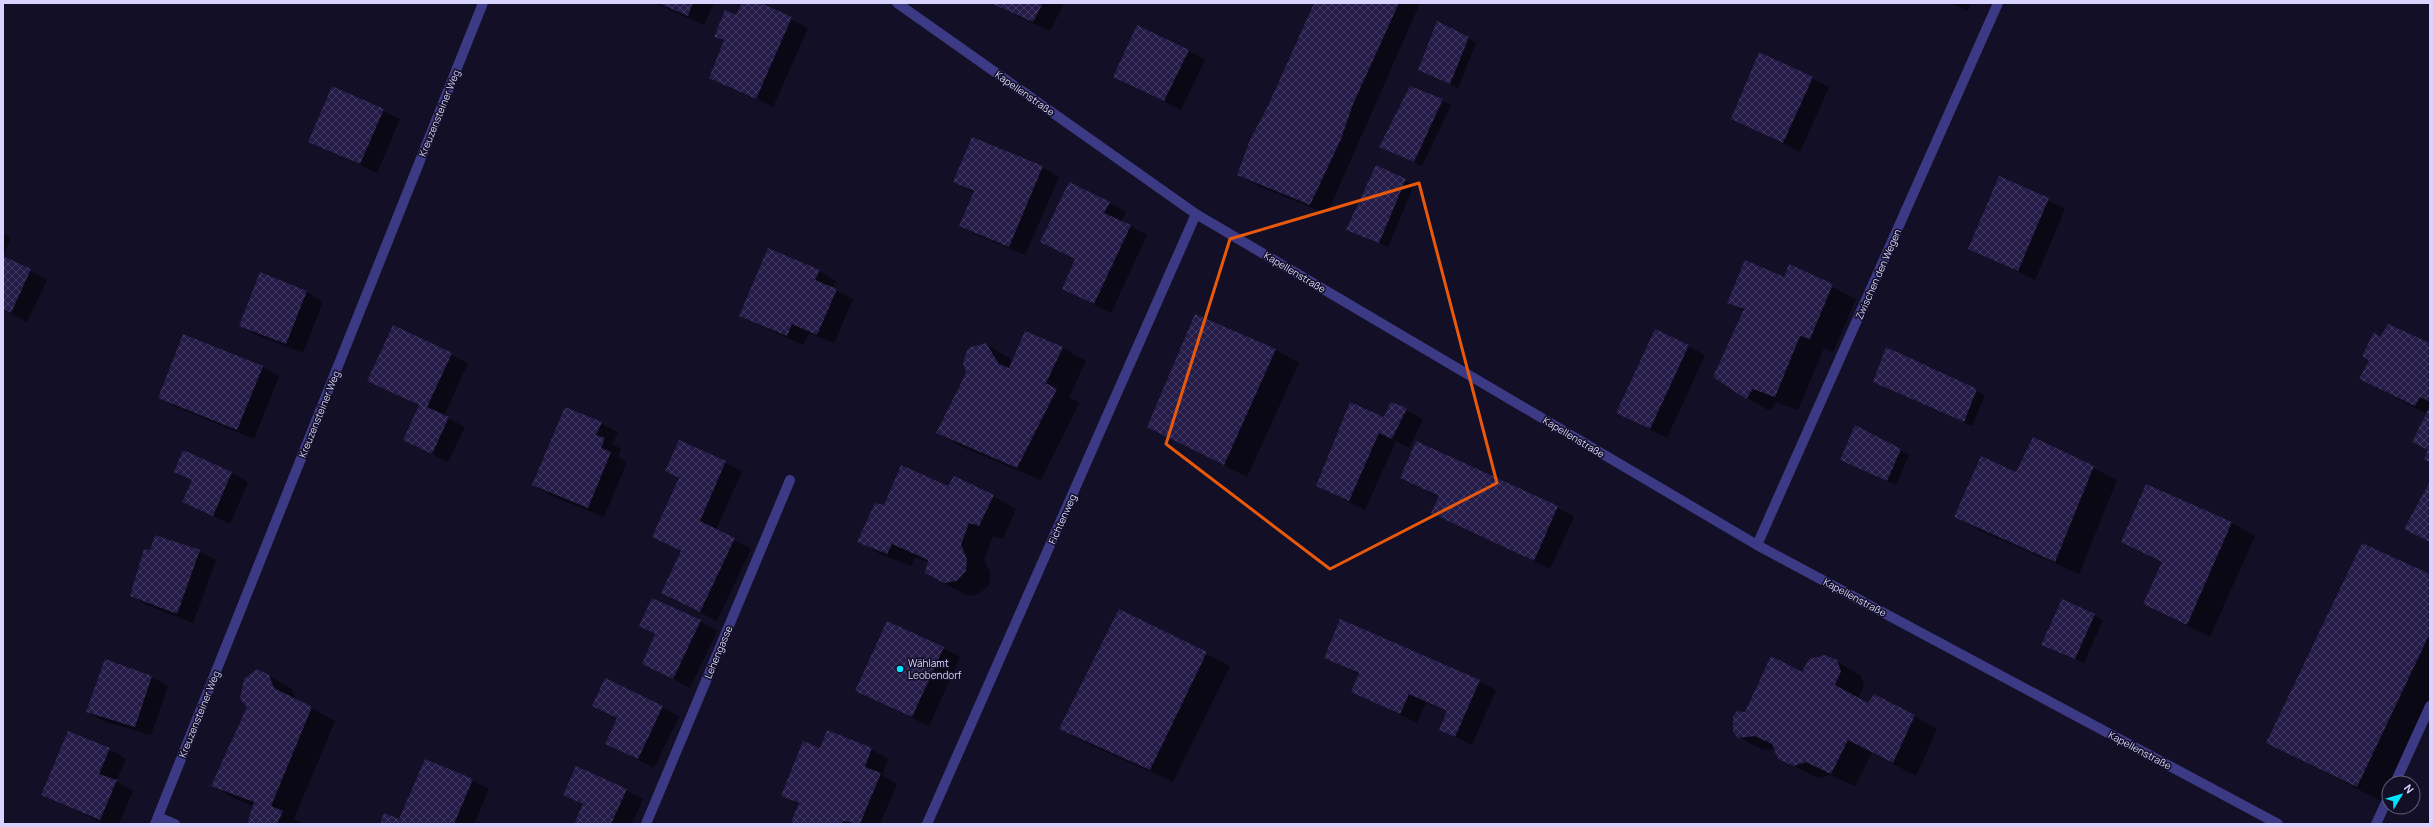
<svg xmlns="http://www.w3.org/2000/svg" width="2433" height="827" font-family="Manrope,sans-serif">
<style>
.shadow{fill:#0007;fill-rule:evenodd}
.building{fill:url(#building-cross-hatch)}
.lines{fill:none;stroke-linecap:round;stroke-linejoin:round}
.street{stroke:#3d3a85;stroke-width:10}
.marked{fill:none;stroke:#e8590c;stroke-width:3;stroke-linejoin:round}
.poi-dot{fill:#00e5ff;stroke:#130f26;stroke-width:1.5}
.labels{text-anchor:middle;stroke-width:3;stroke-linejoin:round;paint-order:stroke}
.street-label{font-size:10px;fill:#d9d4ff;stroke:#130f26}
.poi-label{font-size:10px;fill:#d9d4ff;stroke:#130f26;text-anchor:start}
</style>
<defs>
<pattern id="building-cross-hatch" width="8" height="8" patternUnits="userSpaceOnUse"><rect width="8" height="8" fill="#241b47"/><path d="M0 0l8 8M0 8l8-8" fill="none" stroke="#433b63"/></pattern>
</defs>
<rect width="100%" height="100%" fill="#130f26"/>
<path class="shadow" d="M655,3H714L704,25Z
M743,3H759L808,28L773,107L710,77L724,41L716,37L736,17ZM726,84L761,100V102L726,86Z
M990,3H1064L1050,31Z
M1314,3H1420L1327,214L1254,184L1238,175Z
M1951,3H1971L1968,11Z
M1468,38L1476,43L1458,88L1419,70Z
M1189,51L1205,60L1181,110L1114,76Z
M1760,53L1829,87L1800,152L1732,118Z
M333,87L400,119L377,173L309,141Z
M1410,87L1451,105L1422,166L1380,147Z
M1376,166L1414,185L1388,247L1348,230Z
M1042,167L1059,177L1025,255L977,235L960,225L974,193L955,182Z
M1999,177L2065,209L2035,280L1969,248Z
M1109,203L1126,212L1121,221L1147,235L1111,313L1063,289L1076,260L1042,242Z
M3,233L11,238L3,255Z
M3,257L47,280L27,322L3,310Z
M1790,266L1856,299L1833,352L1824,348L1798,410L1776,402L1770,411L1747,398L1744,311L1728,302L1784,278Z
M819,271L836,281L832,288L853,299L834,343L809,333L803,345L740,316Z
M261,273L307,292L323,302L303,353L257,335L240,325Z
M393,326L468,363L444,416L465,427L448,462L404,440L420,406L368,380Z
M1026,333L1063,348L1086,361L1069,397L1079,403L1041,480L960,446L937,433L986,344L1009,358L1012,363Z
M2381,338L2430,344V462L2427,414L2360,379Z
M1688,346L1705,355L1667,438L1617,413Z
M1887,349L1985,395L1972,426L1874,382Z
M1276,350L1299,363L1247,477L1148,427Z
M262,367L279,376L254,439L176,407L159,397Z
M1392,403L1423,419L1409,448L1396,441L1365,510L1317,486L1384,418Z
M601,423L618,433L612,444L621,449L618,457L627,462L604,517L550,495L534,485Z
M2034,438L2117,480L2079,574L1979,530L1955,517L2017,473Z
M679,441L742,471L716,530L751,549L717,621L662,593L682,552L653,537L680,479L666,471Z
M1900,450L1909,455L1896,485L1841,460Z
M175,471L232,473L248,482L230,524L184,502L193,481Z
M1401,478L1557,507L1574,517L1550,569L1432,513L1439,497Z
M2147,486L2232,523L2255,536L2210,637L2144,604L2162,563L2123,542Z
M949,488L993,496L1016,509L1003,539L993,536L984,559L990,573L989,585L979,594L968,596L926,573L928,562L915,557L911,566L882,555L859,541L884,506Z
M199,551L216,560L193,623L147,605L131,595Z
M2430,575V708L2395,783H2389V795L2385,803L2268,743Z
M2062,600L2103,620L2084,663L2042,645Z
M1120,610L1230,666L1173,782L1084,742L1061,729Z
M700,621L717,631L690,688L643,663L656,635L640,626Z
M943,648L960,657L929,726L857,691Z
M1326,658L1479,681L1496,690L1472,745L1440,729L1448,712L1426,703L1417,723L1353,691L1359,675Z
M106,661L152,677L168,686L151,735L103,721L87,712Z
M1836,661L1860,675L1864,685L1858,699L1868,704L1914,716L1937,729L1916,776L1872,753L1855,786L1830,775L1818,778L1779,758L1775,749L1763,750L1739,737L1746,713L1803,673Z
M269,676L292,689L296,700L335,721L294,819L303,824H248L254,806L235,799L212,785L248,707Z
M593,705L662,707L679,717L654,768L606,743L618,719Z
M109,749L126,759L116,781L133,791L119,824H105L42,795Z
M871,749L888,759L882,775L897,784L880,824H798L799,805L782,795Z
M472,780L489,789L474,824H381L400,821Z
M626,790L643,799L632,824H575L584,805L564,795Z"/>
<path class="building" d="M658,3H693L688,16Z
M742,3H761L792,17L756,99L709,78L724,40L714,37L725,10L736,15Z
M990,3H1043L1033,22Z
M1314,3H1399L1353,104L1341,139L1310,205L1237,175L1250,140L1268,106Z
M1437,21L1469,37L1450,84L1418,70Z
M1137,25L1189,50L1164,101L1113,77Z
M1759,52L1813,77L1783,143L1731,119Z
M332,86L384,109L360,164L308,142Z
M1410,86L1443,99L1414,162L1379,147Z
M972,137L1043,166L1009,247L959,226L974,191L953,182Z
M1376,165L1406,179L1379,243L1346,230Z
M1999,176L2049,198L2018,271L1968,249Z
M1069,182L1110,202L1104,213L1131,225L1094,304L1062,289L1075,259L1040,242Z
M768,248L820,270L815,280L837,289L817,335L792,324L787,336L739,316Z
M3,256L31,269L11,313L3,309Z
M1745,260L1784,277L1789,264L1833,284L1810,339L1800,336L1775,397L1753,389L1746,399L1713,377L1744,309L1727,303Z
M260,272L307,291L286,344L239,326Z
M1195,314L1276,349L1224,465L1147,427Z
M2388,324L2430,343V402L2420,397L2415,406L2359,379L2369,360L2362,356L2374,332L2380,337Z
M393,325L452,353L427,407L449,417L432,454L403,440L419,405L367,381Z
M1655,329L1689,345L1650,429L1616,413Z
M1025,331L1063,347L1046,383L1057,389L1017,468L936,433L966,373L963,363L968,348L986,343L999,364L1009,368Z
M183,334L263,366L237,430L158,398Z
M1886,347L1977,389L1964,422L1873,382Z
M1350,402L1384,417L1391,402L1407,408L1392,439L1379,433L1349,501L1316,486Z
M2430,406V462L2424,460L2428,450L2412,442Z
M565,407L602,422L596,435L605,438L601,448L611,452L588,508L532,485Z
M1855,425L1901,449L1887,481L1840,460Z
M2033,437L2094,466L2055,562L1954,517L1981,456L2016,472Z
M679,440L726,461L700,521L735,538L700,612L661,593L681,551L652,537L679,478L665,471Z
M1416,441L1558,506L1534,561L1431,513L1439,496L1400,478Z
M183,450L232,472L213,516L182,502L192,480L174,472Z
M901,465L948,486L954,476L994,495L979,526L969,523L961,545L967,559L966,571L956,581L944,583L925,573L928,560L892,544L887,554L857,542L875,503L884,505Z
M2430,481V542L2404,529Z
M2146,484L2232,522L2187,625L2143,604L2162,562L2121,542Z
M155,535L200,550L177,614L130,596L144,549L150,550Z
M2362,543L2430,574V633L2357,787L2266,743Z
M652,598L701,620L673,679L642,664L655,634L639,626Z
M2062,599L2095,614L2075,659L2041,645Z
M1119,609L1207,652L1150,770L1059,729Z
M1340,619L1480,680L1455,737L1439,730L1447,711L1409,694L1400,714L1351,692L1359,673L1324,658Z
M887,621L944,647L912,717L855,691Z
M1825,655L1837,660L1841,671L1835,685L1868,703L1874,694L1915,715L1893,763L1848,740L1831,774L1806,762L1794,766L1778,759L1772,744L1755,736L1738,738L1733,732V716L1737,711L1745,712L1771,656L1802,672L1809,659Z
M105,659L152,676L135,727L86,712Z
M257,669L269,675L274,688L312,707L271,806L283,811L277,824H247L254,802L211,786L247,707L240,699L244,679Z
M605,678L663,706L638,759L605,744L617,718L592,706Z
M827,730L872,748L865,767L881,773L860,824L843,821L842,824H797L791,822L799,803L781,796L803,741L820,748Z
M68,731L110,748L99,774L117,780L100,820L41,795Z
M425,759L473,779L454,824H380L384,813L399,819Z
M576,766L627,789L611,824H574L583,804L563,795Z"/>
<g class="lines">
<path class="street" d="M897,3L1196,214L1757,545L2278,824
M1757,545L1998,3
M2395,783L2430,706
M158,817L175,824
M155,824L483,3
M646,824L790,480
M927,824L1196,214
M2376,824L2389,796"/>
</g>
<path class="marked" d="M1419,183L1497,483L1330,569L1166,444L1230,239Z"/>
<circle class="poi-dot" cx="900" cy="669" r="4"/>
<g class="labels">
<g class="street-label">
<text transform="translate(1025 93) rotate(35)" y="4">Kapellenstraße</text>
<text transform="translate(439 113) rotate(-68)" y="4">Kreuzensteiner Weg</text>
<text transform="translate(1295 272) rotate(31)" y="4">Kapellenstraße</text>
<text transform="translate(1878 274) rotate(-66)" y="4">Zwischen den Wegen</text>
<text transform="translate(319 414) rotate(-68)" y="4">Kreuzensteiner Weg</text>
<text transform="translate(1574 437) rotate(31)" y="4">Kapellenstraße</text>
<text transform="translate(1062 519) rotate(-66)" y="4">Fichtenweg</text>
<text transform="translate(1855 597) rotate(28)" y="4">Kapellenstraße</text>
<text transform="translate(718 652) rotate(-67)" y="4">Lehengasse</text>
<text transform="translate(199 714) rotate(-68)" y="4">Kreuzensteiner Weg</text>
<text transform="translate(2140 750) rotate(28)" y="4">Kapellenstraße</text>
</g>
<g class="poi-label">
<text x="908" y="667">Wählamt<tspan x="908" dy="12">Leobendorf</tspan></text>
</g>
</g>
<rect width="2433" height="827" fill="none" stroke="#d9d4ff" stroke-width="8"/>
<g transform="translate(2401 795) rotate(52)"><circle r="19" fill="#130f26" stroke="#625e7d"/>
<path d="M0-3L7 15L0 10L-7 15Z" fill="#00e5ff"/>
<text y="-6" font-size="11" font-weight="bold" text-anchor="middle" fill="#d9d4ff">N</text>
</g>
</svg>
